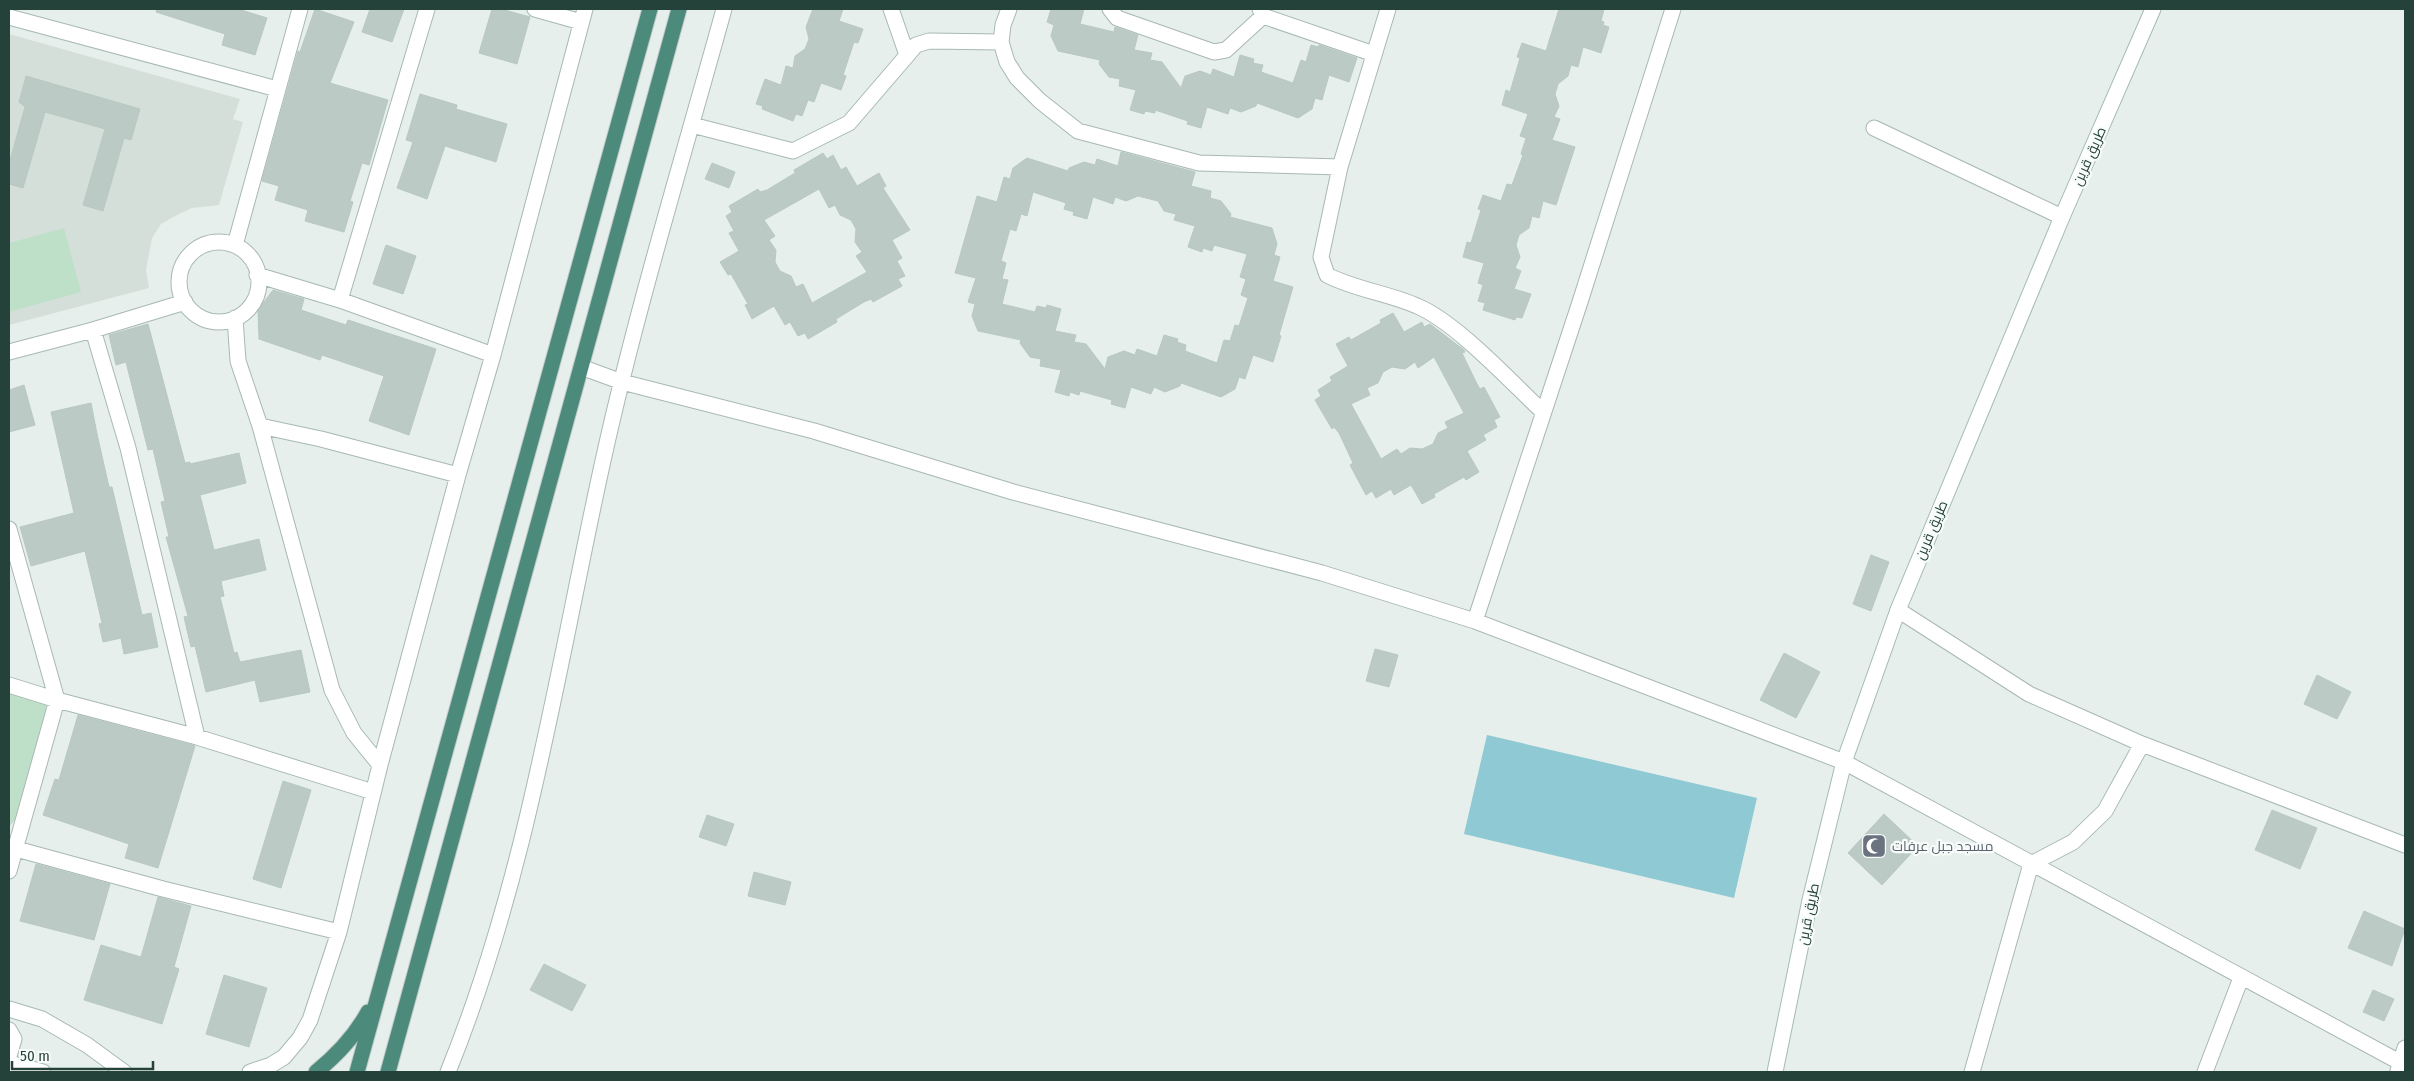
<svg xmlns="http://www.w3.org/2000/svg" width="2414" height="1081" font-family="'Fira Sans Condensed',Cairo,sans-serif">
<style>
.built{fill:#d4dfda}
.green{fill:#bfe0c8}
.water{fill:#8ec9d4}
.building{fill:#bbcac4;stroke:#b8c9c2;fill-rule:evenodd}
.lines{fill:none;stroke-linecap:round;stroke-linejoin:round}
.minor-casing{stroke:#a8b8b2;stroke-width:17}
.secondary-casing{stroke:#a4bbb3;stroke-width:17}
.trunk-casing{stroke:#c2cac8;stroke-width:17}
.minor{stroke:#fff;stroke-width:15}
.secondary{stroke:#fff;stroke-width:15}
.trunk{stroke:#4c8a7c;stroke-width:15}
.labels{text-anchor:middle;stroke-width:4.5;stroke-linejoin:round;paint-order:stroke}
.street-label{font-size:14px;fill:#24423a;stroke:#f7fbf9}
.worship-label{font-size:14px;fill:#5b616d;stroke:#f7fbf9;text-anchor:start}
</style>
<rect width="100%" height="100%" fill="#e6efeb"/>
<path class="built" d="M9,34L240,99L233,119L243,122L219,205L192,208L175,216L161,224L152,238L146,270L149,288L9,325Z"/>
<path class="green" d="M64,228L81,292L9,312V243Z
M9,691L41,700L46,705L45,718L17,817L9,827Z"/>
<path class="water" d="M1487,735L1757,798L1734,898L1464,834Z"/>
<path class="building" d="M157,9H238L267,18L255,55L222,45L225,34L156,12Z
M315,9L354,22L330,83L388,100L369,165L362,163L350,201L353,202L344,232L305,221L308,210L275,200L279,186L262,181L298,51L300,52Z
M370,9H404L392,42L362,32Z
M492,9H501L530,17L517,64L479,53Z
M813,9H843L839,21L863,29L858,43L854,42L843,75L846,76L841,90L821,83L814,102L808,100L802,116L796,114L793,121L762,109L763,106L756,104L765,79L781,85L786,66L793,68L795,56L805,49L809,39L806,27Z
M1051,9H1084L1080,24L1114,32L1115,27L1138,35L1134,50L1152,53L1150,60L1162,62L1181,88L1185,76L1200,71L1211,75L1213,69L1234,77L1240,55L1254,59L1253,63L1263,65L1261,72L1293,83L1301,60L1306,62L1311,45L1318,47L1319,45L1357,58L1349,82L1329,75L1322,100L1315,98L1312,109L1298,118L1257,103L1256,106L1241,112L1230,108L1228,114L1207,107L1201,128L1187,124L1188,121L1155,110V113L1145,111L1144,114L1130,110L1136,90L1119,86L1120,79L1109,77L1099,64L1100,60L1058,51L1051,36L1054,25L1047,22Z
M1559,9H1604L1601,21L1604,22L1603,25L1609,27L1601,53L1583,47L1578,67L1571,65L1568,76L1558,84L1555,94L1559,106L1554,117L1560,119L1552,140L1575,147L1556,205L1543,201L1539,218L1532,216L1529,228L1519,235L1516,245L1520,257L1515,268L1521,271L1514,289L1531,294L1522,318L1516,317L1515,320L1483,310L1485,303L1478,301L1483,285L1478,283L1484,263L1463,257L1467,242L1471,243L1481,210L1478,209L1483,195L1501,201L1507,184L1512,185L1523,155L1521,154L1526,138L1520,136L1528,114L1502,105L1506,90L1510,92L1520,58L1517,57L1522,43L1546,51Z
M26,76L140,109L131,140L124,138L103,211L83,205L105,129L45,112L23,188L9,184V164L25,107L19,102Z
M420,94L457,105L456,109L507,124L496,162L445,146L427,199L397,188L413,142L406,140Z
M1121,152L1195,172L1191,186L1211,191L1210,198L1221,201L1231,214L1230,217L1272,228L1277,244L1274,255L1280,257L1273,281L1293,287L1279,335L1281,336L1273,362L1253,355L1245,379L1239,377L1235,389L1221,397L1181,383L1180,386L1165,392L1154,387L1151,394L1131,387L1125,408L1111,404L1112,400L1080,391L1079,395L1070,392L1069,396L1055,392L1061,370L1040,366L1041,359L1030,357L1020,343L1021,340L978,331L972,316L975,304L968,302L976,278L955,273L977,196L997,202L1004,177L1010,179L1013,168L1027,158L1068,171L1069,168L1084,162L1095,165L1097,159L1118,166ZM1033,192L1066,203L1064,209L1074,212L1073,215L1087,219L1093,197L1113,204L1115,197L1126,201L1138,196L1158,201L1164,211L1176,214L1174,220L1195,226L1188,247L1202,252L1203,248L1212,251L1214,245L1247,254L1240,277L1246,279L1241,295L1248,298L1239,326L1235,325L1230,341L1224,340L1217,363L1185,351L1186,345L1177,342L1178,339L1164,335L1157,356L1137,349L1135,355L1124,351L1108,357L1105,369L1086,344L1074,342L1076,335L1055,331L1061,309L1047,305L1046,308L1037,306L1035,312L1002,304L1008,280L1002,279L1006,263L1001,261L1010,229L1016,231L1021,214L1027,216Z
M823,153L827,159L833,155L841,170L846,167L857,186L879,173L886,186L883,188L910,230L892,240L902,258L897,261L905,276L898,279L902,286L873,302L871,299L864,302L836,319L837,322L808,339L805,333L798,336L790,322L785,325L774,306L752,319L745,305L748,304L731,274L728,275L720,262L739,251L729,233L734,231L726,216L732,212L729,206L758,189L760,192L767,190L795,173L794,170ZM819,189L829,208L835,205L840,215L851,220L856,229L855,242L862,252L856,256L867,272L812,303L803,284L796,287L791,276L780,271L775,262L776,250L769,240L775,236L764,220Z
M712,163L735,172L729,188L705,179Z
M386,245L416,256L403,294L373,284Z
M273,290L304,299L301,310L346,325L348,320L436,349L409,435L369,421L384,376L322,355L320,360L259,339L258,310Z
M1393,313L1404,332L1422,322L1424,327L1430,324L1464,350L1465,352L1462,353L1477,384L1480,389L1484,387L1500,417L1494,420L1497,427L1483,435L1486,440L1467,451L1479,472L1466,480L1464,477L1434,494L1435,497L1422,504L1411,485L1394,495L1391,489L1376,498L1372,491L1366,495L1350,465L1353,463L1339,433L1334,427L1332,429L1315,400L1321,396L1318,390L1332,381L1330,377L1348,366L1336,344L1349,337L1351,340L1381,323L1380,320ZM1434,357L1464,413L1445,422L1448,428L1438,433L1433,444L1422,449L1410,448L1401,454L1397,449L1381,459L1351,404L1370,395L1367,388L1378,383L1383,372L1392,367L1405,369L1415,362L1418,368Z
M148,324L185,463L190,462V464L239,453L246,483L200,495L214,550L259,539L266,570L221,581L224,596L220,597L234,653L237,652L240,662L301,650L310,692L260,702L255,680L206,692L195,646L191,647L184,617L188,616L166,537H169L161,502L165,501L153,449L148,450L126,362L116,365L109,335Z
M24,385L35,425L9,432V390Z
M91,403L97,434L109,487H112L142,615L151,613L158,647L124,654L121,638L103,642L99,624L102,623L85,551L31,566L20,527L74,513L51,412Z
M1871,555L1889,562L1871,611L1853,604Z
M1375,649L1398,655L1389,687L1366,681Z
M1784,653L1820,672L1796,718L1760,700Z
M2317,675L2351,692L2337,719L2304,704Z
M78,715L195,746L158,868L125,858L129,844L43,815L55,779L59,780Z
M283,781L311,790L281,888L253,879Z
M2272,810L2317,828L2300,869L2255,850Z
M1884,814L1918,846L1882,885L1848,853Z
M707,815L734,824L726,846L699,837Z
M36,864L110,884L94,940L20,921Z
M754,872L791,882L785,905L748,896Z
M158,897L191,906L174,967L179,969L162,1024L84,1000L101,945L141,957Z
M2364,911L2405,929L2392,966L2348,948Z
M544,964L586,985L572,1011L530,990Z
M224,975L267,988L249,1047L206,1034Z
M2373,990L2394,999L2384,1021L2363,1012Z"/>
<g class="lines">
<defs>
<path id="minor" d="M535,9L581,22
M891,9L907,55
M1009,9L1003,25L1001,42L1007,62L1017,78L1040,101L1078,131L1199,163L1340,167
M1110,9L1117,18L1214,52L1226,50L1263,16
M1260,9L1263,16L1374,54
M1388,9L1340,167L1321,257L1327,275C1356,290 1388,293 1417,306C1456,322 1511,382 1543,412
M9,17L277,89
M692,125L793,151L849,123L916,45L929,41L1001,42
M1874,128L2062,217
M179 282a40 40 0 1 1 80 0a40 40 0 1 1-80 0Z
M235,245L300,9
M257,275L340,300L493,355
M340,300L427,9
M235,318L238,361L260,426L332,690L354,733L380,765
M93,330L128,448L197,737
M9,352L93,330L185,302
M581,367L622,382L814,431L1013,492L1322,573L1475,621L1844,762L2405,1065
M260,426L321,439L458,475
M9,529L57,700L9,871
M1898,610L2029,694L2142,744L2405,845
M1475,621L1580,302L1673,9
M9,685L57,700L197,737L373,792
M9,847L163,889L339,932
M9,1009L42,1019L87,1045L124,1072
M9,1030L14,1039L9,1056
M2398,1071L2405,1048
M250,1072L271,1065L284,1057L300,1038L310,1020L339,932L380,765L458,475L493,355L585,9
M448,1072C525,882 556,678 599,479C633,320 681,165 724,9
M1972,1072L2031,864L2073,842L2105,811L2142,744
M2205,1072L2241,978"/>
<path id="secondary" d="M9,1063L43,1072
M1775,1072L1810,900L1844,762L1898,610L2062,217L2153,9"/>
<path id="trunk" d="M316,1072C337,1055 355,1036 368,1012
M357,1072L650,9
M388,1072L679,9"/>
</defs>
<use href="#minor" class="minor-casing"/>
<use href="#secondary" class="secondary-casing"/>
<use href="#trunk" class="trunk-casing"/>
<use href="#minor" class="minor"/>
<use href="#secondary" class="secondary"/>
<use href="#trunk" class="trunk"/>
</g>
<defs>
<symbol id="mosque-square" viewBox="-11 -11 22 22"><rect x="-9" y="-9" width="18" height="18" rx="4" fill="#6b7280" stroke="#f7fbf9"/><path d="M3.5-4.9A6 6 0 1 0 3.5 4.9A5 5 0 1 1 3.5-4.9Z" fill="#fff"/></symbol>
</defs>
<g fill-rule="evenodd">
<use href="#mosque-square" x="1860" y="832" width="28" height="28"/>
</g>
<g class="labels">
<g class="street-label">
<text transform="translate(2089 156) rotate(-66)" y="5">طريق قرين</text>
<text transform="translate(1931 530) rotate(-67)" y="5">طريق قرين</text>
<text transform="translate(1808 914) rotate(-79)" y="5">طريق قرين</text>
</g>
<g class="worship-label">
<text x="1892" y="851">مسجد جبل عرفات</text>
</g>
</g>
<rect width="2414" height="1081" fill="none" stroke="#24423a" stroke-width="20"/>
<path d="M12 1061v8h141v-8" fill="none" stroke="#24423a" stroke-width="2.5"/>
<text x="20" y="1061" font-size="15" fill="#24423a" stroke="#f7fbf9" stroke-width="4" paint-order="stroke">50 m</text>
</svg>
